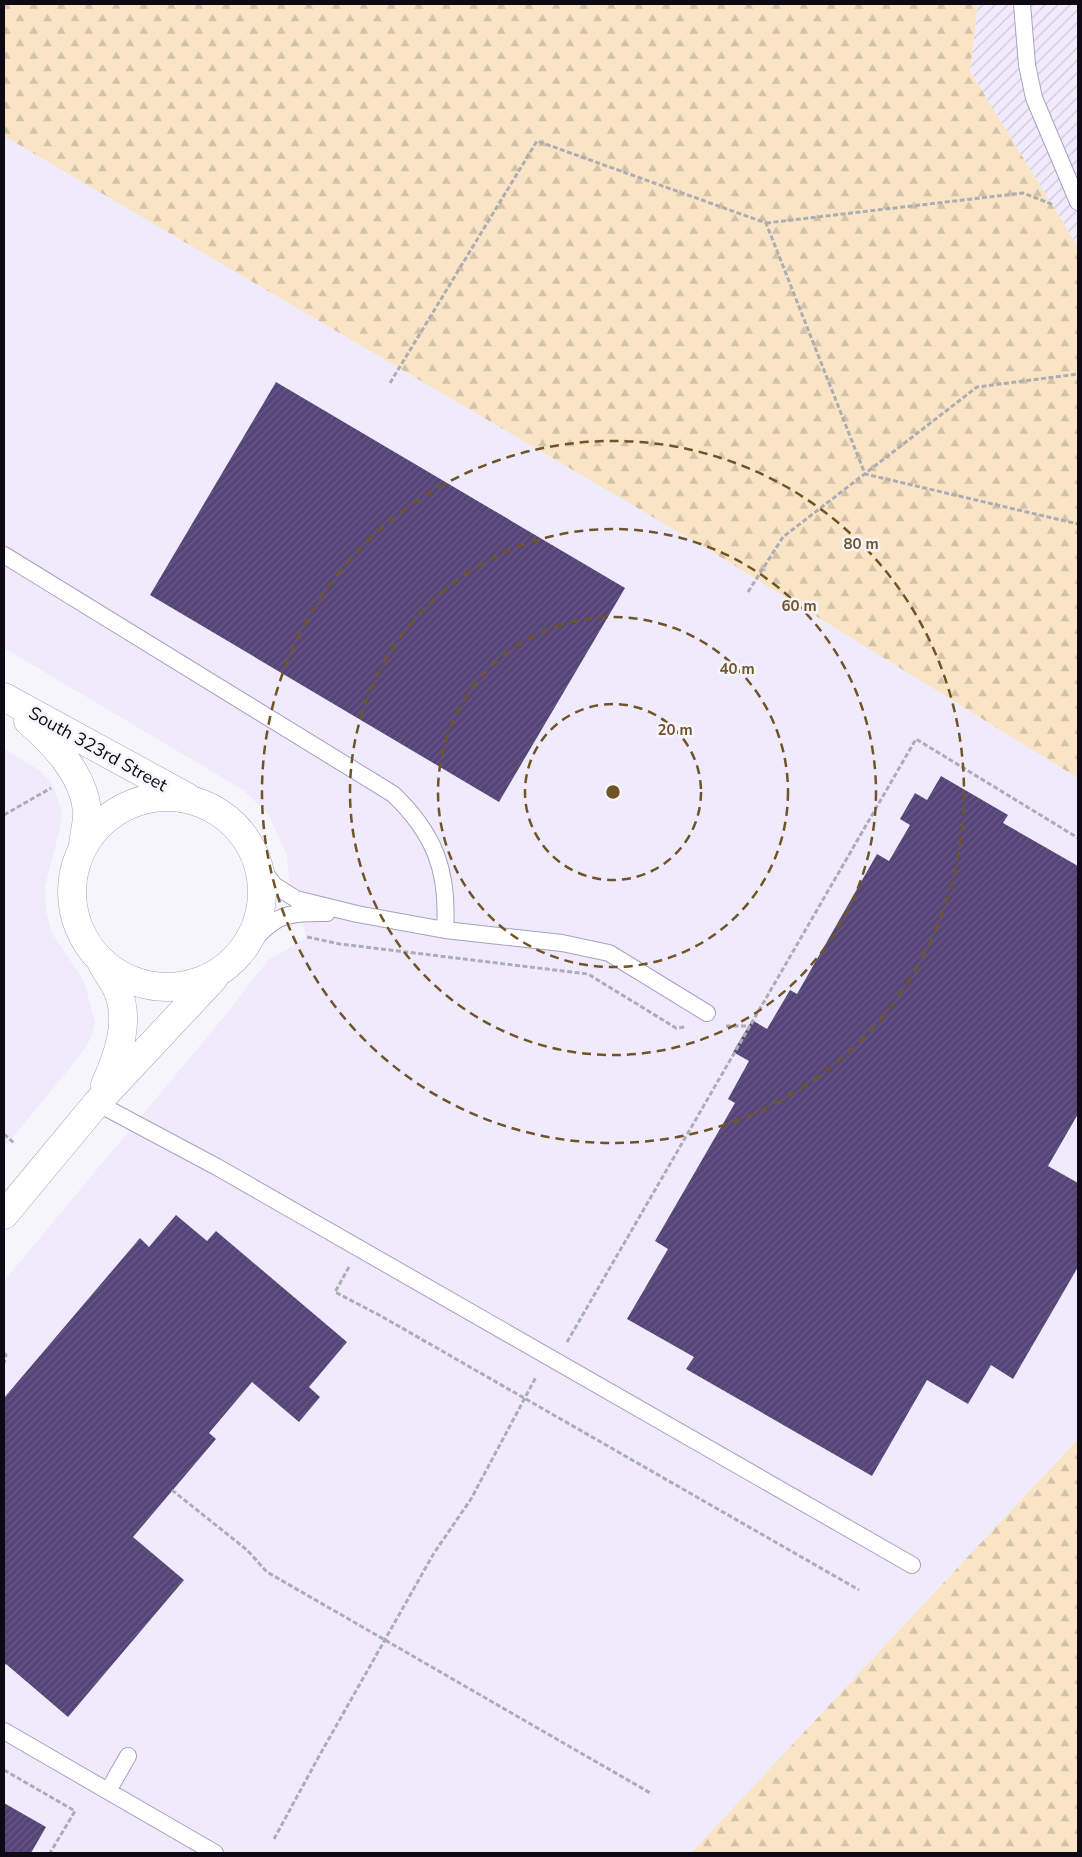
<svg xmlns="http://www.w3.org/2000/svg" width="1082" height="1857" font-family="'Nunito Sans',sans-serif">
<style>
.built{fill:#efebfc}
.industrial{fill:url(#industrial-furrows)}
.forest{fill:url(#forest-firs)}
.building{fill:url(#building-hatch)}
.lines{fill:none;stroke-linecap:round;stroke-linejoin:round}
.lane-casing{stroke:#a8a0c0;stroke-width:18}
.street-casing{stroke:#a8a0c0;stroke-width:29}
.path{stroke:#aeacb4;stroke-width:3;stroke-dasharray:5 2.5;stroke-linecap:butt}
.lane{stroke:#fff;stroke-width:16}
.street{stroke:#fff;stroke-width:28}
.ring{fill:none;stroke:#705327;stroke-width:2.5;stroke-dasharray:9 6}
.labels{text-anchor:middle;stroke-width:5;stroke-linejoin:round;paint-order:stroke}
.street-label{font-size:18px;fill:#0d0a15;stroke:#f7f5fc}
.centre{fill:#705327;stroke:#f7f5fc;stroke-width:2.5}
.ring-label{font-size:15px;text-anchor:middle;font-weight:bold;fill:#705327;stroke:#f7f5fc;stroke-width:5;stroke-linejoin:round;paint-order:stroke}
</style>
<defs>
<pattern id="industrial-furrows" width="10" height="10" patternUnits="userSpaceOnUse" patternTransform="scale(1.25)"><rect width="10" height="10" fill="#efebfc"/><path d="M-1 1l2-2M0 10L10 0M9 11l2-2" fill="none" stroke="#ccc8d7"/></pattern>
<pattern id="forest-firs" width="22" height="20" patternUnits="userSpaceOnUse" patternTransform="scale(1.25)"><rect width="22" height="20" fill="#f9e4c5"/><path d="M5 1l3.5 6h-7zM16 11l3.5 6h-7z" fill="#d4c2a8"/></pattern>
<pattern id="building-hatch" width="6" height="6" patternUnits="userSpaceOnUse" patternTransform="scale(1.25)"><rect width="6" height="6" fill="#544477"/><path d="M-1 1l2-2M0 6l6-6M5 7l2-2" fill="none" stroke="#685b84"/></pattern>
</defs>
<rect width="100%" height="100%" fill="#f7f5fc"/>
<path class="built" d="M4,136L714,553L1078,778V1439L691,1853H4V1281L228,1012L268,960L307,938L291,891L286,853L268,814L243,790L4,648Z
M4,749L39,770L51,782L59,802L62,815L59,832L45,887L46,910L52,933L84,981L95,1022L91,1038L82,1053L4,1148Z"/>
<path class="industrial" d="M978,4H1078V247L970,71Z"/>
<path class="forest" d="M4,4H978L970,71L1078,247V778L714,553L4,136Z
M1078,1439V1853H691Z"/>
<path class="building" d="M276,382L625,588L499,802L150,595Z
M941,776L1008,815L1003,823L1078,866V1114L1048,1166L1078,1183V1267L1013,1379L991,1365L968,1404L927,1380L872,1476L686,1369L694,1357L627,1319L668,1249L655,1241L735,1103L728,1099L749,1061L733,1052L752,1020L767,1029L790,990L797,994L877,854L889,861L910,825L900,819L915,793L927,800Z
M176,1215L207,1241L216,1231L347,1342L309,1387L320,1397L299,1422L252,1382L209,1433L216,1439L133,1537L184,1580L68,1717L6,1664L4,1666V1398L140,1238L149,1247Z
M4,1803L46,1827L31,1853H4Z"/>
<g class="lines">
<defs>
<path id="lane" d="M1022,4L1027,65L1034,98L1078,202
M4,555L393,794C435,834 449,872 445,930
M258,863L274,885L296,899L357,914L445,930L562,943L609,953L707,1013
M242,952C276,917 277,912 327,913
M97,1103L217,1167L912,1565
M4,1731L215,1853
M108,1791L128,1756"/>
<path id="street" d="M4,697L187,797
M28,721C54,744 83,773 87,810C88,821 84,834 83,845
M72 892a95 95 0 1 1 190 0a95 95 0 1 1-190 0Z
M102,964C107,972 112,979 116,987C132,1019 118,1056 105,1085
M4,1215L97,1103L214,978"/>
</defs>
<use href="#lane" class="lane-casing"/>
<use href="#street" class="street-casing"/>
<path class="path" d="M766,223L1023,193L1054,205
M390,383L537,141L766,223L865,474L1078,524
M748,592L783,537L977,387L1078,374
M4,815L51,788
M307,937L340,944L588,974L676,1028L685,1027
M726,1026H750
M4,1134L14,1143
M349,1267L335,1292L381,1316L859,1590
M567,1342L916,739L1078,838
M4,1353L6,1355L4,1363
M172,1490L247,1550L267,1572L652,1794
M4,1770L75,1811L50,1853
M274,1839L318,1758L434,1553L471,1499L536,1377"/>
<use href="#lane" class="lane"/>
<use href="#street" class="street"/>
</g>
<g class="ring">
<circle cx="613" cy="792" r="88"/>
<circle cx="613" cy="792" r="175"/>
<circle cx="613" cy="792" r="263"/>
<circle cx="613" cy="792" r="351"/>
</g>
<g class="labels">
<g class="street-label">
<text transform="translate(98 749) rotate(29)" y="6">South 323rd Street</text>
</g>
</g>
<circle cx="613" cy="792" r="8" class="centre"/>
<g class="ring-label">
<text x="861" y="549">80 m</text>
<text x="799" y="611">60 m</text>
<text x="737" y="674">40 m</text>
<text x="675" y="735">20 m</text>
</g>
<rect width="1082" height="1857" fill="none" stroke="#0d0a15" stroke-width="10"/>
</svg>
